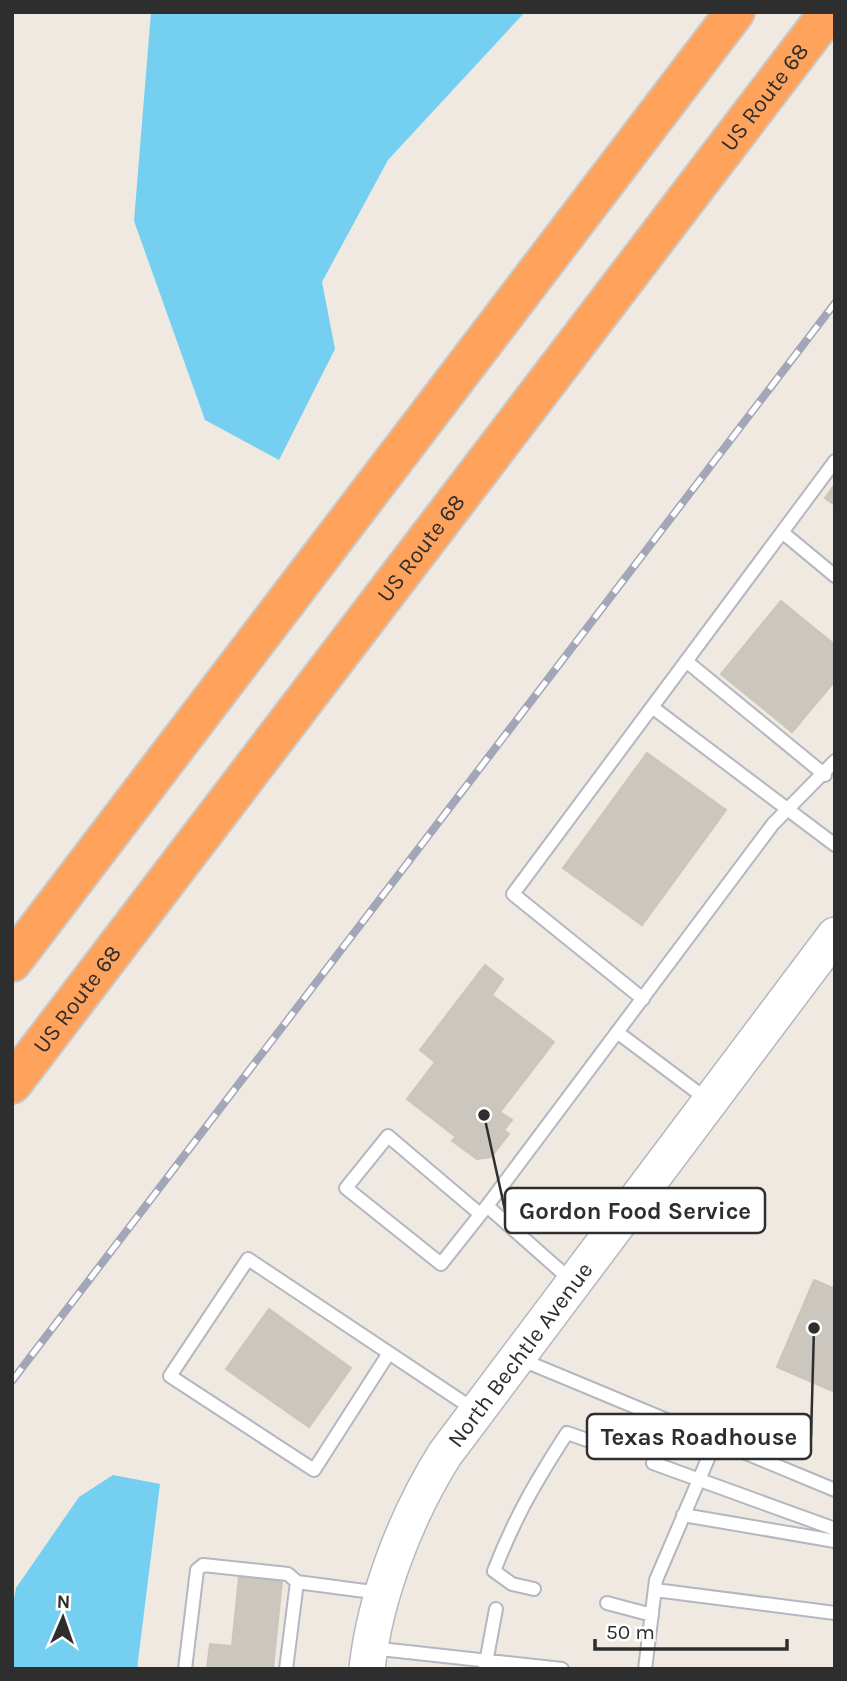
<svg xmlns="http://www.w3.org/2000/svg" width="847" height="1681" font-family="Karla,sans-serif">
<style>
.water{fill:#75cff0}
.building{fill:#cbc7bf;stroke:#cbc5ba;stroke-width:2}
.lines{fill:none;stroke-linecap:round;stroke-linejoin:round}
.lane-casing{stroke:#b4b7c1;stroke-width:16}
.secondary-casing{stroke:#b4b7c1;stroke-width:38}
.highway-casing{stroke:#c9c9c9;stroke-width:42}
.lane{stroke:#fff;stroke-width:12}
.secondary{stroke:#fff;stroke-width:35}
.highway{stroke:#ffa35c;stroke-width:38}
.rail-casing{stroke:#a3a6b8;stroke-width:8}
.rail{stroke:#fff;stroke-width:5;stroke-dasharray:16;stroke-linecap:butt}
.labels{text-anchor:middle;stroke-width:5;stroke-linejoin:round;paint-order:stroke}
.street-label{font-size:23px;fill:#2e2e2e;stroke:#fff}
.leader{fill:none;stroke:#2e2e2e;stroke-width:2.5}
.callout-dot{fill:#2e2e2e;stroke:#fff;stroke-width:2.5}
.callout{fill:#fff;stroke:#2e2e2e;stroke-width:2.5}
.callout-label{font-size:24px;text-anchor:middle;font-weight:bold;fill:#2e2e2e}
</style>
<rect width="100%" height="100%" fill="#efe9e1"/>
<path class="water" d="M151,12H525L388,160L322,282L335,349L279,460L205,420L134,221Z
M113,1475L160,1484L137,1669H12V1609L16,1588L79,1497Z"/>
<path class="building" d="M835,484V505L825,498Z
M781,601L835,645V681L792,732L721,674Z
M647,753L726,810L642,925L563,868Z
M485,965L503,979L492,995L554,1042L500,1112L512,1120L504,1130L509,1134L491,1157L477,1159L452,1141L456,1137L407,1099L435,1062L420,1050Z
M814,1280L835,1289V1392L777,1367Z
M269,1309L351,1368L309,1427L226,1369Z
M239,1577L282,1581L273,1669H207L210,1644L232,1646Z"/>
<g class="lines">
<defs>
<path id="lane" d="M782,532L835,576
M686,661L825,775
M652,707L835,845
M643,999L513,894L835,461
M617,1032L709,1101
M480,1214L388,1136L346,1188L441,1264L487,1206
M573,1282L487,1206L773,824L835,761
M389,1353L314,1470L170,1376L248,1259L476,1411
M520,1359L835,1490
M653,1463L835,1529
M683,1515L835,1541
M534,1589L512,1584L494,1571C515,1517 536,1481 567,1433L593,1442
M655,1590L835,1613
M607,1603L652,1615
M371,1648L562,1669
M485,1668L496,1609
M185,1669L197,1570L203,1565L288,1574L297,1582L380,1593
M286,1669L297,1582
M645,1669L656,1580L716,1440"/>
<g id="secondary">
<path id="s1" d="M367,1669C375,1596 406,1516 445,1454L835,935"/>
</g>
<g id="highway">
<path d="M12,962L735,12"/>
<path id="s2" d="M12,1084L829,12"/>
</g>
</defs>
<use href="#lane" class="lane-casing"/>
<use href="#secondary" class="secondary-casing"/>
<use href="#highway" class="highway-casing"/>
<use href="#lane" class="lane"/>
<use href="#secondary" class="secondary"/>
<use href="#highway" class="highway"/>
<defs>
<path id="rail" d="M12,1381L835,303"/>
</defs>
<use href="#rail" class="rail-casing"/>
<use href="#rail" class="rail"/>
</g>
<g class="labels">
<g class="street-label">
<text dy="8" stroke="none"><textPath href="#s2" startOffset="1241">US Route 68</textPath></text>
<text dy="8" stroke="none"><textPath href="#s2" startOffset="674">US Route 68</textPath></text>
<text dy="8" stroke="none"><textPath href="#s2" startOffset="107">US Route 68</textPath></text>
<text dy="8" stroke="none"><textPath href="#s1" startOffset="355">North Bechtle Avenue</textPath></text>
</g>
</g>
<path class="leader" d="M484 1115L505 1210M814 1328L811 1437"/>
<g class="callout-dot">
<circle cx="484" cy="1115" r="7"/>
<circle cx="814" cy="1328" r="7"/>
</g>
<g class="callout">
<rect x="505" y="1188" width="260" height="45" rx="7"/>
<rect x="587" y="1414" width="224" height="45" rx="7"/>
</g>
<g class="callout-label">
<text x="635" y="1219">Gordon Food Service</text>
<text x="699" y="1445">Texas Roadhouse</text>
</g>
<rect width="847" height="1681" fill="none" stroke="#2e2e2e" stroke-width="28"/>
<g transform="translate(63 1618) rotate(2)" stroke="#ffffff" stroke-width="5" paint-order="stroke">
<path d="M0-5L12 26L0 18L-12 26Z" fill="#2e2e2e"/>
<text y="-10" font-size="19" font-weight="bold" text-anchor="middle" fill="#2e2e2e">N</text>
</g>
<path d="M595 1639v10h192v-10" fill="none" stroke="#2e2e2e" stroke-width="3.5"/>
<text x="606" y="1639" font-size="21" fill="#2e2e2e" stroke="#ffffff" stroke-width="5" paint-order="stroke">50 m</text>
</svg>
